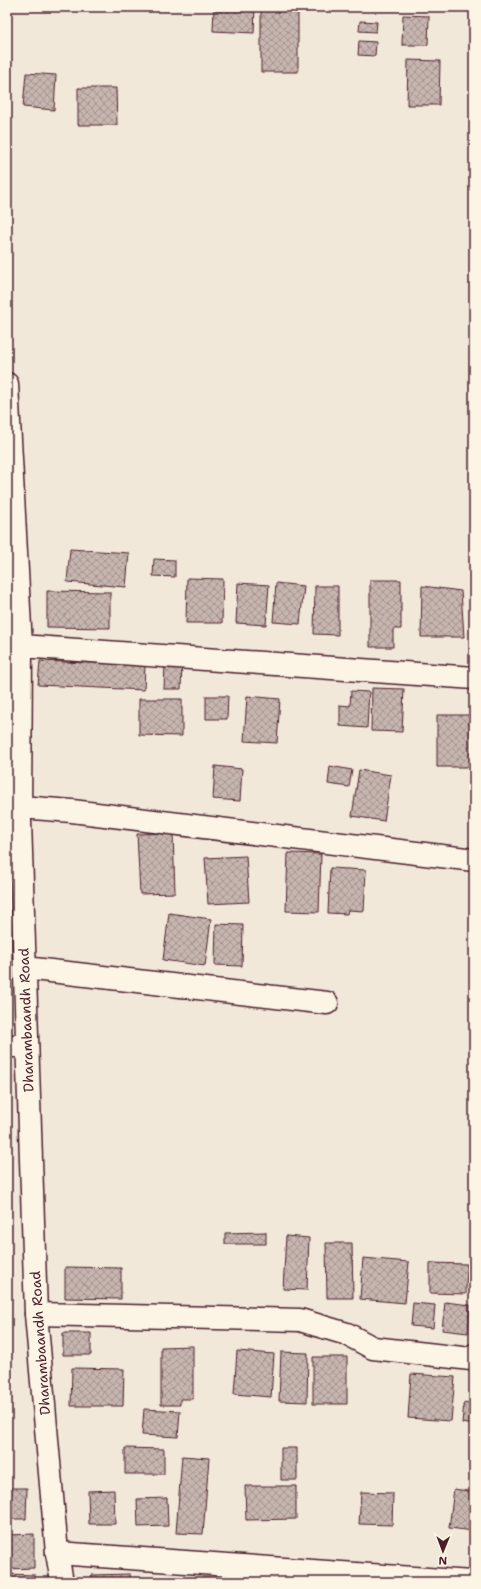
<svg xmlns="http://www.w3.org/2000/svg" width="481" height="1589" font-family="'Shantell Sans',sans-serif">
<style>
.building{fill:url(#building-cross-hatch);stroke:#4a1f2b}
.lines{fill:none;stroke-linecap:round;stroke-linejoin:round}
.minor-casing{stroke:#4a1f2b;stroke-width:25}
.major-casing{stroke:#4a1f2b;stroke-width:25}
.minor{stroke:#fcf5e5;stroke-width:22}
.major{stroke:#fcf5e5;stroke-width:22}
.labels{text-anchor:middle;stroke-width:3;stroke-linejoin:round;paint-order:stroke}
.street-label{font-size:14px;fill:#4a1f2b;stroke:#fcf5e5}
</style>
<defs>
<pattern id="building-cross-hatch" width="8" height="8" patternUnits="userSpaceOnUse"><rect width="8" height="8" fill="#c7b6af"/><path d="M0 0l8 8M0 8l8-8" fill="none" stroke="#a4938f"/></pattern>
</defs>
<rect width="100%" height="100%" fill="#f1e8da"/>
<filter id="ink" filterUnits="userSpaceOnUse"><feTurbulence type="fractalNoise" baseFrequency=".025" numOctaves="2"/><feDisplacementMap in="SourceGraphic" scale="8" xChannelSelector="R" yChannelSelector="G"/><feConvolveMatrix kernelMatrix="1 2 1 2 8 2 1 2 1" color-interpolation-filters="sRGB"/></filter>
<g filter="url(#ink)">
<path class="building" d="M214,7H255L254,33L213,31Z
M261,7H298V72H261Z
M403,15L429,16L428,45H402Z
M360,21L377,22L376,32L359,31Z
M359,41L376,42L375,56L358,55Z
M408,60L440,61L439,105H407Z
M26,73L56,75L54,110L23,107Z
M78,88H116L117,125H78Z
M70,549L129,553L126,587L67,582Z
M154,559L175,560V577L153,576Z
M187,578L223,579L222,623H186Z
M370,580H401V629H393V647H370Z
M238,583L269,585L266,625L236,623Z
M276,583L304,586L300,624L273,622Z
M315,586H338V635L314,634Z
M422,586L461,591L464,637H421Z
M47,591L110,592V628L47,627Z
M40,661L145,665L144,690L38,685Z
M165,664H182L181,689H164Z
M372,688L404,689L402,732L371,731Z
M351,691L369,692L367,728L340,726V705L350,706Z
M206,696H228L227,719H206Z
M247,696L280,699L277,743L244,741Z
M139,699H182V736L139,735Z
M437,715H474V767H437Z
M215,766L242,769L240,801L213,799Z
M330,766L352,770L349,787L328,784Z
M359,770L391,775L384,821L352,816Z
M173,833L175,893L140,894L137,834Z
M288,853L321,854L319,912L286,911Z
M246,856L249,902L208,904L205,858Z
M330,868L366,870L364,911L348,910L347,914L328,913Z
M169,913L211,919L205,966L163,960Z
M216,924L243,925L242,966L215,965Z
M266,1232V1244H225V1233Z
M286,1236L309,1238L307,1290L283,1289Z
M326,1243H352L353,1298H327Z
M363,1258L409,1262L405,1303L360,1299Z
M430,1263L467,1264L466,1294L430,1293Z
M65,1267L121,1268V1299L65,1298Z
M445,1302L470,1305L468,1333L442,1330Z
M413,1303L435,1305L433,1328L411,1326Z
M63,1333H91V1355H63Z
M193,1346V1399H180V1405H161V1347Z
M237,1351L274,1354L271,1397L234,1394Z
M281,1352L308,1353L307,1402L279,1401Z
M313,1357H347V1404H313Z
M72,1368L124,1369L123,1406H71Z
M411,1374L455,1377L451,1421L408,1418Z
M464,1403L474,1404V1425L462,1423Z
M144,1409L180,1411L178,1437L142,1435Z
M125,1448L164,1449V1474H125Z
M281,1448H297V1480H281Z
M182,1456L209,1458L203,1534L176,1533Z
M245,1486H296V1519L246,1520Z
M7,1488H27L26,1519H7Z
M454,1489L474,1492V1531L449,1528Z
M114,1490L115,1524H89L88,1491Z
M361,1492L393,1493L392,1525L359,1524Z
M167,1498L168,1526L138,1527L137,1499Z
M34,1534V1568L7,1569V1535Z
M7,1574L35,1575V1582H7Z
M130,1574L131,1582H91V1575Z"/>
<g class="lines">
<defs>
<path id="minor" d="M21,646L474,678
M20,807L72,811L474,860
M25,968L327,1003
M7,1046H27
M36,1314L300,1320L347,1334L373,1348L471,1359L474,1355
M57,1553L471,1582"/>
<path id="major" d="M7,384L21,646L20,821L36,1314L57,1553L62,1582"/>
</defs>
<use href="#minor" class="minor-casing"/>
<use href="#major" class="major-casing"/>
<use href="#minor" class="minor"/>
<use href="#major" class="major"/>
</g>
</g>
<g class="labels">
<g class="street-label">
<text transform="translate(26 1020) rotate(-92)" y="5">Dharambaandh Road</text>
<text transform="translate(40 1343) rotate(-94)" y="5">Dharambaandh Road</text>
</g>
</g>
<rect width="481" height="1589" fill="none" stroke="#fcf5e5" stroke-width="24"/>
<rect x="12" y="12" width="457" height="1565" fill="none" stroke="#4a1f2b" stroke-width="1.5" filter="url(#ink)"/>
<g transform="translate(443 1551) rotate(181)" stroke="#fcf5e5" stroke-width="3" paint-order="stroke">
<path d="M0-3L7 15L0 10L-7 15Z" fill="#4a1f2b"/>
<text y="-6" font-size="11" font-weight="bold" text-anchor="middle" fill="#4a1f2b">N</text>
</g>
</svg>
